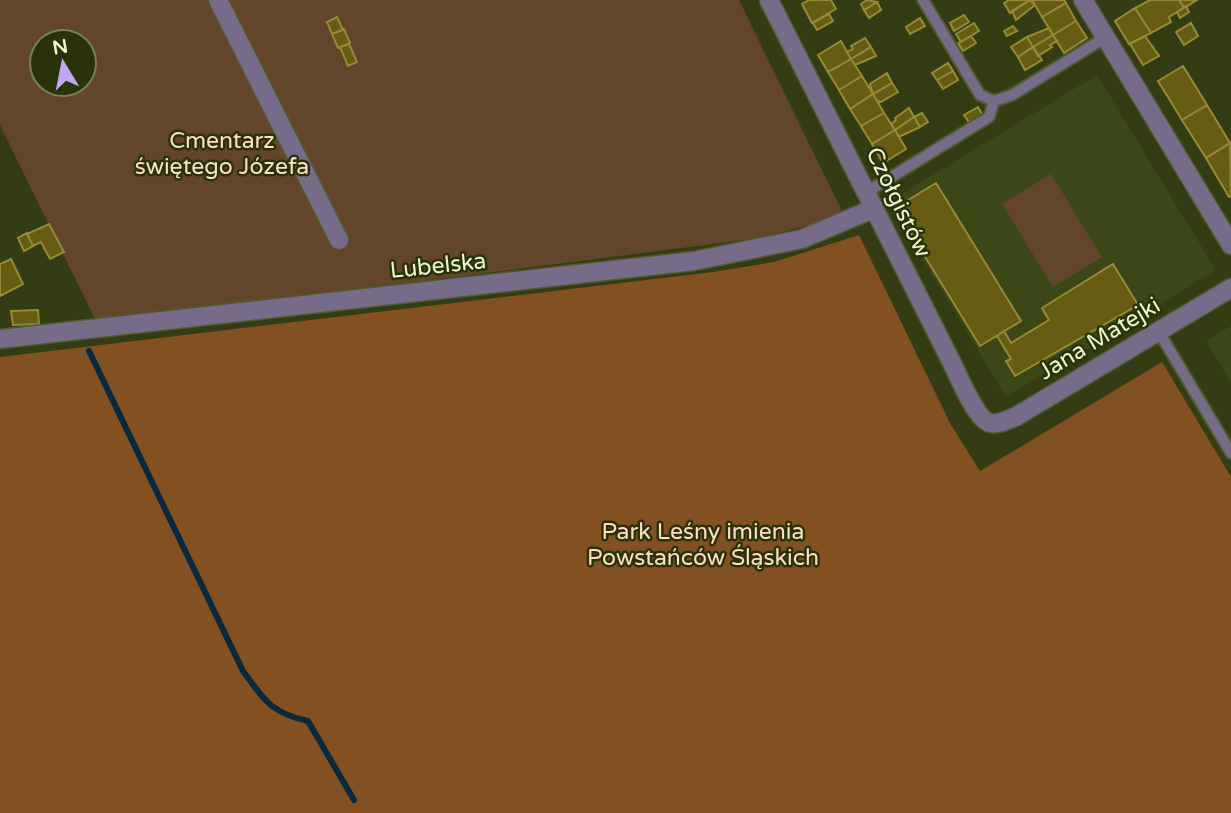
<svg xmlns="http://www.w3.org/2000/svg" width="1231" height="813" font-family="'Varela Round',sans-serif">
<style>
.built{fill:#3c4718}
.green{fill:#63452b;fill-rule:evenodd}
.forest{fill:#825021}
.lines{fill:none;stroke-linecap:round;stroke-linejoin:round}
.stream{stroke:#08293e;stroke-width:6}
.building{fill:#665c12;stroke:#968a35;stroke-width:2}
.lane-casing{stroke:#505a31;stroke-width:14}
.street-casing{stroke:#505a31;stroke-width:21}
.lane{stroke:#766b89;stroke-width:10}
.street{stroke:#766b89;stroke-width:18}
.labels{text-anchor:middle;stroke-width:5;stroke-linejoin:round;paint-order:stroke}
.park-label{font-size:23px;fill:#fddec5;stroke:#293208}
.street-label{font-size:23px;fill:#ebf7cf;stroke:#293208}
</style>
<rect width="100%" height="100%" fill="#333c13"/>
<path class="built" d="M1097,75L1216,270L1006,397L888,202Z
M1231,326V383L1206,341Z"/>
<path class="green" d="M0,0H739L841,209L836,218L760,238L97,323L0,125ZM42,42H84V84H42Z
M1051,174L1102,257L1053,287L1002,204Z"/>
<path class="forest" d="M859,235L951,425L980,471L1162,362L1231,477V813H0V357L713,272L774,262Z"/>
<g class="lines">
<path class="stream" d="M89,351L243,671C264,700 271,713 308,721L354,800"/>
</g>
<path class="building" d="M809,0H831L836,9L812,23L802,4Z
M867,0L877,2L864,10L861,4Z
M1009,0H1030L1010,13L1004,3Z
M1030,0L1035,5L1016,20L1012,11Z
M1032,0H1064L1066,3L1042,17Z
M1150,0H1179L1184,8L1169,17L1171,22L1151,33L1135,8Z
M1179,0H1197L1184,8Z
M877,2L881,10L869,18L864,10Z
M1066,3L1076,21L1053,35L1042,17Z
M1186,6L1189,12L1180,18L1177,12Z
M1135,8L1151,33L1129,44L1115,21Z
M829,14L833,21L817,30L813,23Z
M964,15L969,22L954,31L950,23Z
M337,17L343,30L332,34L327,22Z
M920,18L925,26L910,34L906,27Z
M1076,21L1087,38L1064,53L1053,35Z
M974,23L979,31L961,42L956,34Z
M1191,23L1198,36L1184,45L1176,32Z
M1013,26L1017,31L1007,36L1004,31Z
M1049,28L1053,35L1033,47L1027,37Z
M344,29L350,43L338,48L332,34Z
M1053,35L1057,41L1050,45L1052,47L1038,56L1033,47Z
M971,36L976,43L963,51L958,43Z
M1145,36L1159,56L1143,65L1130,44Z
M1027,37L1033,47L1018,57L1011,47Z
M865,38L871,47L851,59L847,52L853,49L851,46Z
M841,41L851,59L828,72L818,55Z
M349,44L357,62L348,66L340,47Z
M871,47L876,56L855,65L851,59Z
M1033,47L1042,60L1025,70L1018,57Z
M851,59L862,76L839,90L828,72Z
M948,63L953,71L937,80L932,73Z
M1183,66L1207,105L1182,120L1158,81Z
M953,71L958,80L943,89L937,80Z
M887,73L892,83L873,94L870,84Z
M862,76L873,94L850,109L839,90Z
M892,83L898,92L881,102L877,101L873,94Z
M873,94L884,113L861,126L850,109Z
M1207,105L1230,143L1206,158L1182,120Z
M978,107L983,116L970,124L964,115Z
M909,108L914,117L895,130L891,124L896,120L895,118Z
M884,113L895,130L872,144L861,126Z
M922,113L928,122L920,127L914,117Z
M914,117L920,127L899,137L895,130Z
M895,130L906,149L883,163L872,144Z
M1230,143L1231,196L1229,197L1206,158Z
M936,183L1021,321L980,346L895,208Z
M49,224L64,252L50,259L41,242L33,246L27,234Z
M27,233L33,246L24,251L18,238Z
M11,259L23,284L0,296V264Z
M1113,264L1138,305L1015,376L1006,361L1011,359L997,336L1004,331L1011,343L1049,320L1042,308Z
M38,310L39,324L13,325L11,311Z"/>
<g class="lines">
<defs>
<path id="lane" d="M923,0L980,95L994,101L1012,95L1106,37
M867,192L989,117L994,101
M1159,332L1231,453"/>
<path id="street" d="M218,0L339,240
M769,0L952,363C959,377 976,419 990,423C999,425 1009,419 1017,416L1231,288
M1083,0L1231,245
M0,339L694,261L802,239L875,208"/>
</defs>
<use href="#lane" class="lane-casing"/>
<use href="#street" class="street-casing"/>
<use href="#lane" class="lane"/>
<use href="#street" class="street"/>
</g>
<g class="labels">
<g class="park-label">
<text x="222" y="148">Cmentarz<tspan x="222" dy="26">świętego Józefa</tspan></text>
<text x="703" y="539">Park Leśny imienia<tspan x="703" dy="26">Powstańców Śląskich</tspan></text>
</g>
<g class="street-label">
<text transform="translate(899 202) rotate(64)" y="8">Czołgistów</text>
<text transform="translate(438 265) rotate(-6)" y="8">Lubelska</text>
<text transform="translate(1099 338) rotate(-31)" y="8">Jana Matejki</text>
</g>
</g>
<g transform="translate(63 63) rotate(350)"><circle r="33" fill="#293208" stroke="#778158" stroke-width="2"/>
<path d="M0-5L12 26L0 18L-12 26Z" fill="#c3a7f2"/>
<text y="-10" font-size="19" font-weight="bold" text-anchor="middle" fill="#ebf7cf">N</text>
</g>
</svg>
